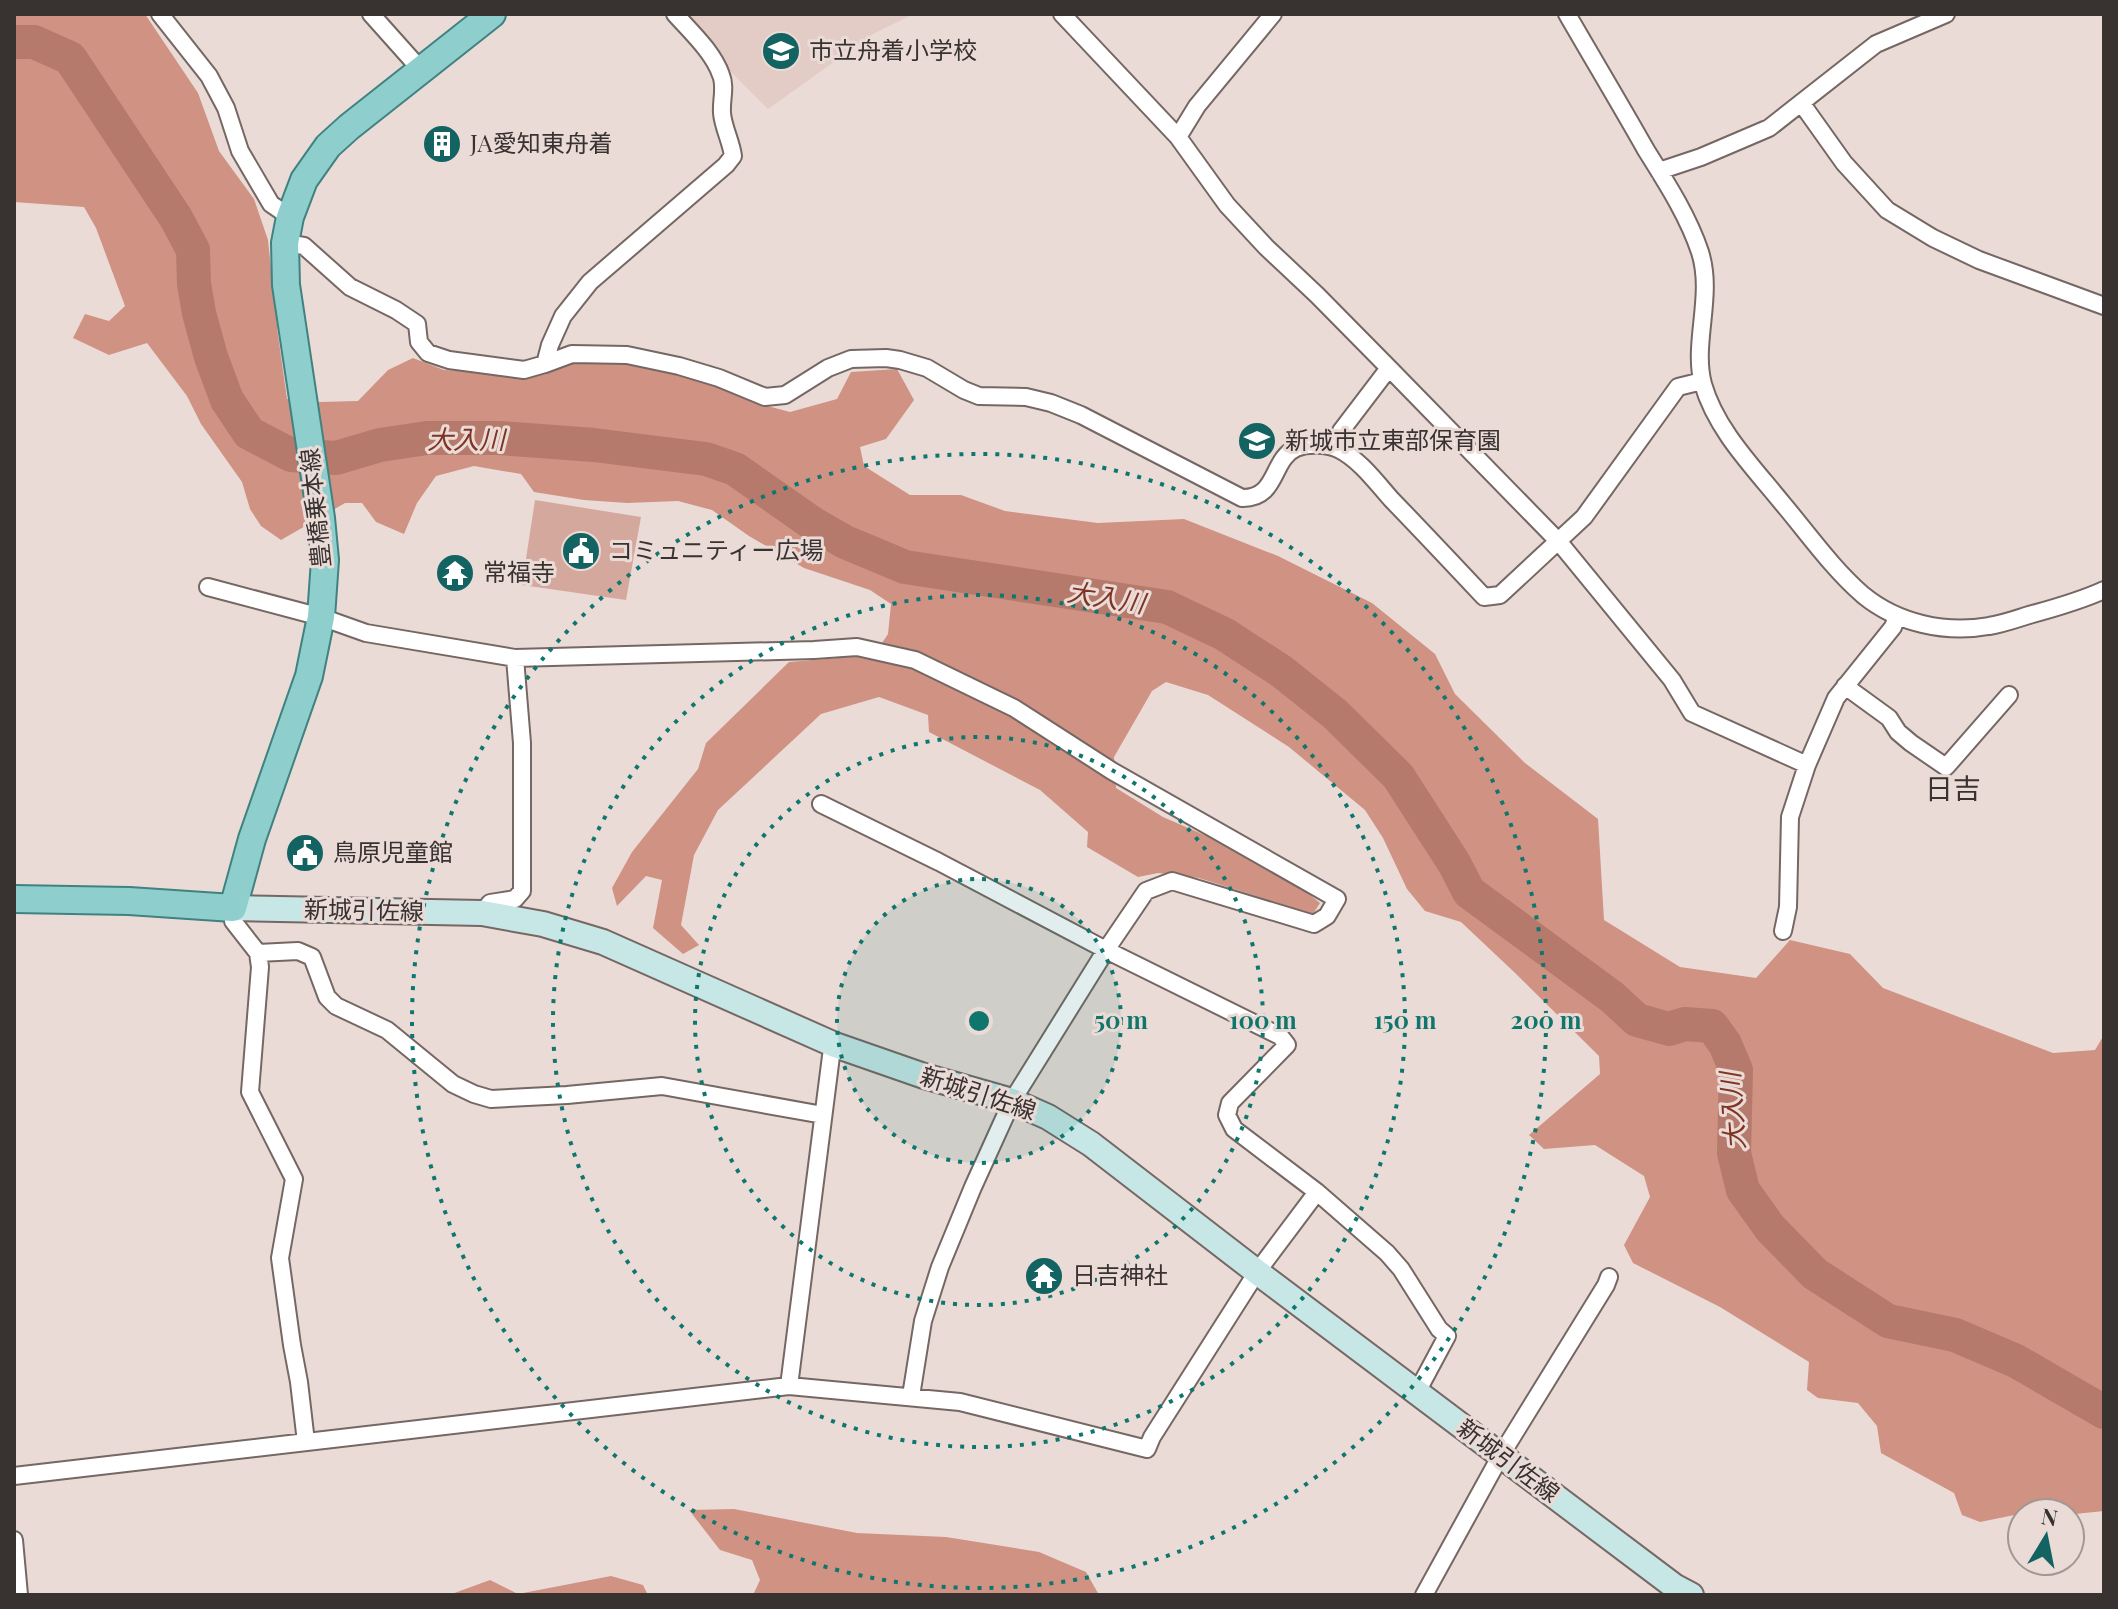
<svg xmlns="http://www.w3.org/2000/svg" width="2118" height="1609" font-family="'Playfair Display','Noto Sans JP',serif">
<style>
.built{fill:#e3ccc6}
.green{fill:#d5a89d}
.forest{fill:#cf9283}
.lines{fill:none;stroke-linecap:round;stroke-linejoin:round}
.river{stroke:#b57a6b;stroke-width:34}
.street-casing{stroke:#756763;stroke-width:20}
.secondary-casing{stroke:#756763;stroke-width:28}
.primary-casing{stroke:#3f8280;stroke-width:30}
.street{stroke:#fff;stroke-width:16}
.secondary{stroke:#c7e6e6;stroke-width:24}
.primary{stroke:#8ececd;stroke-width:26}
.ring{fill:none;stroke:#0f766e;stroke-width:4;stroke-dasharray:4 8}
.labels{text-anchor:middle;stroke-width:6;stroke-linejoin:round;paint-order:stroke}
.poi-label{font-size:24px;fill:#383230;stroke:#ebdbd7;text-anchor:start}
.street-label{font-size:24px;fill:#383230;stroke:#ebdbd7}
.water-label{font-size:26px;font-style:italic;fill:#7e3422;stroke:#ebdbd7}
.quarter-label{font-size:28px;fill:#383230;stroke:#ebdbd7}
.centre{fill:#0f766e;stroke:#ebdbd7;stroke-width:4}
.ring-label{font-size:24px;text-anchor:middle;font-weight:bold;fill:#0f766e;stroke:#ebdbd7;stroke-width:6;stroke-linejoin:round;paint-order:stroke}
</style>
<rect width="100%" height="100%" fill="#ebdbd7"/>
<path class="built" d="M683,14H914L873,34L768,109L726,67Z"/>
<path class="green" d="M535,500L641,517L626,600L522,585Z"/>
<path class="forest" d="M14,14H145L198,93L219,151L254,199L268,240L278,335L287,399L320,402L358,401L388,370L413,358L444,370L509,373L550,359L617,360L714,379L760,404L790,412L837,399L851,372L897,369L914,400L886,439L860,447L864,466L910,495H961L1005,511L1098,523L1184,519L1278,556L1372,603L1435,654L1455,694L1525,763L1598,819L1604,920L1680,967L1756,978L1790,940L1850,954L1883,988L2053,1053L2095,1050L2104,1035V1511L2075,1514L2034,1511L1980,1522L1962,1515L1954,1493L1881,1453L1877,1426L1858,1403L1818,1398L1807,1390L1809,1362L1720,1307L1633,1263L1624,1245L1650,1197L1644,1176L1595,1145L1544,1149L1529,1135L1600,1074L1599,1056L1513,971L1461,922L1425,911L1407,889L1383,838L1365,810L1289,747L1208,695L1166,682L1152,691L1114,757L1116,788L1163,817L1209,837L1294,882L1320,903L1313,914L1199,878L1158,873L1138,877L1087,847L1088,832L1040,790L929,732L928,715L879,697L821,714L718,810L694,855L681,925L699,945L683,954L653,928L662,880L646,876L617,906L612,888L632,852L698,769L706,743L789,662L874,655L888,634L891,604L870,590L804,568L749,536L712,510L678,501L627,503L584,500L534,492L521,474L474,466L436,476L417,503L404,534L376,522L362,503H345L281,540L261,526L250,509L242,482L201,424L187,396L147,343L109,355L73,338L85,314L109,321L125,306L96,228L84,207L14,202Z
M734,1509L857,1533L946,1537L1039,1552L1086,1572L1099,1595H753L760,1580L752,1560L720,1550L689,1510Z
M611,1576L643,1585L648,1595H449L490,1580L518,1594Z"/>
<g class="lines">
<path class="river" d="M14,42H34L70,58L176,218L193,250L194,284L199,313L211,357L227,400L249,433L291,455L336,458L380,445L427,438H499L594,445L706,459L735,469L812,523L845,542L905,567L1167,607L1224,634L1281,671L1335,714L1398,776L1454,863L1469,892L1612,997L1637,1020L1669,1029L1685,1024L1712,1026L1725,1044L1736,1070L1734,1153L1743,1190L1770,1228L1815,1274L1888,1321L1955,1335L2016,1361L2104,1412"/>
<defs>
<path id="street" d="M160,14L209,76L226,108L240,151L271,204L290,217
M371,14L421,70
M1062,14L1178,137L1227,205L1266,247L1317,295L1389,368L1341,431L1337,448
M1567,14C1593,59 1620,104 1646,150C1666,182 1688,216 1700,252C1714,296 1692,343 1703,384C1716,430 1754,468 1783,504C1809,535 1833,569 1863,595C1897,623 1945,634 1989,626C2002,624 2016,619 2029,615C2055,608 2080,601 2104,590
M1802,104L1844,163L1887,210L1933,238L1979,260L2104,306
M1178,137L1197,106L1273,14
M1659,171L1701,157L1769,128L1876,44L1946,14
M285,243L304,246L350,287L396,310L417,324L419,342L428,353L449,360L524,370L545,364L550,345L563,316L590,282L726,165L733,156C731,141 723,127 722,113C721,100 726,87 721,75C713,52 691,32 675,14
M545,364L572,354L627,355L679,366L719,378L765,397L785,395L828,368L851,359L886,358L900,360L927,368L964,390L979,396L1026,397L1051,403L1081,415L1242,498C1278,499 1271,459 1296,448C1308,443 1327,444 1338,449C1359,459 1376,482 1391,499C1422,531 1453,564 1484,597L1500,595L1584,517L1678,387L1702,381
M1389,368L1559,542L1672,680L1692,713L1807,765
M208,587L321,617L366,633L515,658L814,650L857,647L915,660L1014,708L1112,771L1337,899L1327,916L1314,924L1172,881L1146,891L1106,950L1012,1101L973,1187L940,1267L923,1321L911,1396
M1845,686L1889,718L1898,732L1911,743L1946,767L2009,695
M821,804L939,862L1106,950L1280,1036L1287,1045L1230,1103L1227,1115L1234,1129L1317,1192L1387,1253L1401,1269L1439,1329L1447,1336L1417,1392
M233,908V921L258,953L260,967L250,1092L294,1179L280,1258L292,1345L299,1382L306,1442
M482,913L490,903L515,899L522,891V743L515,658
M1783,931L1788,907L1790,817L1807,765L1836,698L1893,627L1897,616
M258,953L298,951L312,957L327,997L336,1006L387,1030L453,1084L474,1094L491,1099L567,1095L662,1086L823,1115
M789,1386L831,1056L835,1045
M14,1476L789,1386L960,1402L1147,1449L1152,1437L1257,1272L1317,1192
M14,1540L19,1595
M1424,1595L1501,1455L1606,1285L1609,1277"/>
<path id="secondary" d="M233,908L482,913L543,924L603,942L835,1045L924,1076L1012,1101L1048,1117L1091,1144L1257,1272L1674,1586L1691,1595"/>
<path id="primary" d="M14,899L129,901L233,908L252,839L309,676L321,617L325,560L321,518L286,285L285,243L290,217L304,180L328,146L349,127L492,14"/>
</defs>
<use href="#street" class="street-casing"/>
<use href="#secondary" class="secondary-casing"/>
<use href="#primary" class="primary-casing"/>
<use href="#street" class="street"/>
<use href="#secondary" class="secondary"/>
<use href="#primary" class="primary"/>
</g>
<circle cx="979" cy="1021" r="142" fill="#0f766e" fill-opacity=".12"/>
<g class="ring">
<circle cx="979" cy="1021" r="142"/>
<circle cx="979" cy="1021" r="284"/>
<circle cx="979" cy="1021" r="426"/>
<circle cx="979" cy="1021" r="567"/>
</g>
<defs>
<symbol id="school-disc" viewBox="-11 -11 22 22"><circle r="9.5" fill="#136362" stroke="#ebdbd7"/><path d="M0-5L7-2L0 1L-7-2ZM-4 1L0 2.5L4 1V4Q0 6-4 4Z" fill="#fff"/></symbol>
<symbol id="building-disc" viewBox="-11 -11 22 22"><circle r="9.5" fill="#136362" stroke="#ebdbd7"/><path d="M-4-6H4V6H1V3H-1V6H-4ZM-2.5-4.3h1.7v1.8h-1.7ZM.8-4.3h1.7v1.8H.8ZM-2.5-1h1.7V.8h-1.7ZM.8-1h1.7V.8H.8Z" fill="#fff"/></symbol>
<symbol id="civic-disc" viewBox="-11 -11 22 22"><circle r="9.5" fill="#136362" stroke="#ebdbd7"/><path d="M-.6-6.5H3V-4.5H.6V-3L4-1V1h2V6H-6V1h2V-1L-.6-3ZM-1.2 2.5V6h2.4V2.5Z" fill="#fff"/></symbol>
<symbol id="temple-disc" viewBox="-11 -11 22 22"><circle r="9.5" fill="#136362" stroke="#ebdbd7"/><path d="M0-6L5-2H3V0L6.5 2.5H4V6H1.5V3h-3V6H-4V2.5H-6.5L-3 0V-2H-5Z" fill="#fff"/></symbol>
</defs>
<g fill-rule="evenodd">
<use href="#school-disc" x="759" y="29" width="44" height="44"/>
<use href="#building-disc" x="420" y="122" width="44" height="44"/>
<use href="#school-disc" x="1235" y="419" width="44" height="44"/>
<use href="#civic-disc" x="559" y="529" width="44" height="44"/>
<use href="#temple-disc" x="433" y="551" width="44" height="44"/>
<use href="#civic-disc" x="283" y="831" width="44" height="44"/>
<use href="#temple-disc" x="1022" y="1254" width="44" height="44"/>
</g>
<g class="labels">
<g class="poi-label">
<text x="809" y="59">市立舟着小学校</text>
<text x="470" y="152">JA愛知東舟着</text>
<text x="1285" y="449">新城市立東部保育園</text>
<text x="609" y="559">コミュニティー広場</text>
<text x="483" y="581">常福寺</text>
<text x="333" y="861">鳥原児童館</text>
<text x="1072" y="1284">日吉神社</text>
</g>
<g class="street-label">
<text transform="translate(316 508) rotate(-96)" y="8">豊橋乗本線</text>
<text transform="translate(364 911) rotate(1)" y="8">新城引佐線</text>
<text transform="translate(978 1094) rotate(18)" y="8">新城引佐線</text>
<text transform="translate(1508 1461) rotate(37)" y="8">新城引佐線</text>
</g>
<g class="water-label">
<text x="466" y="449">大入川</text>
<text transform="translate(1106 598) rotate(9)" y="9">大入川</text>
<text transform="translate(1733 1111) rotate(-94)" y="9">大入川</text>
</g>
<g class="quarter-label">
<text x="1953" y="799">日吉</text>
</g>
</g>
<circle cx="979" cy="1021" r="12" class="centre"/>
<g class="ring-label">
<text x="1121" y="1029">50 m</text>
<text x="1263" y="1029">100 m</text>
<text x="1405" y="1029">150 m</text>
<text x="1546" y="1029">200 m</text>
</g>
<rect width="2118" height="1609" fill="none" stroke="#383230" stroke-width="32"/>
<g transform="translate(2046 1537) rotate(10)"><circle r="38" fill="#ebdbd7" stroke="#a39794" stroke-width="2"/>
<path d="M0-6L14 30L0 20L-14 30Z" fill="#136362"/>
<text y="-12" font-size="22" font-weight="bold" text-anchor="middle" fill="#383230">N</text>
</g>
</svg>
